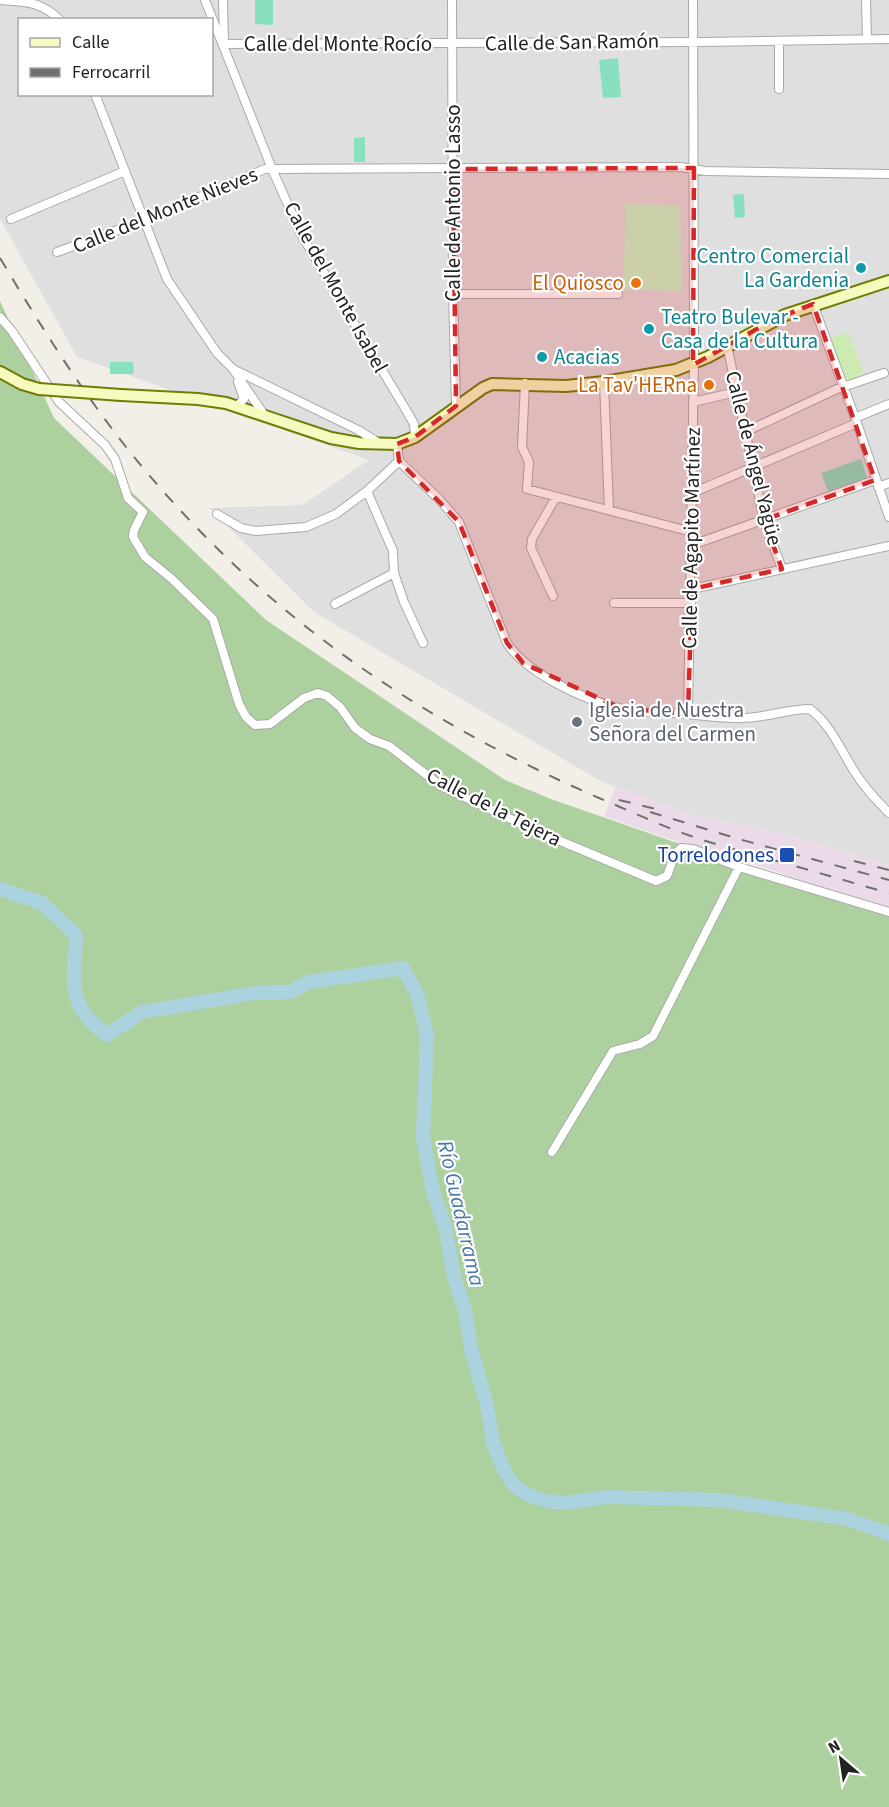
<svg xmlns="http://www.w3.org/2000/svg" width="889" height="1807" font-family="'Source Sans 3',sans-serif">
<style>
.residential{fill:#e0dfdf;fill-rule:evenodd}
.industrial{fill:#ebdbe8}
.grass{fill:#cdebb0}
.forest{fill:#add19e}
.park{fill:#c8facc}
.pitch{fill:#88e0be}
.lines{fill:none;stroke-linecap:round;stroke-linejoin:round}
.river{stroke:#aad3df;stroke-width:14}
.street-casing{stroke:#a9a9a9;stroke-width:10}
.secondary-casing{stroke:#707d05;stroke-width:14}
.street{stroke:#fff;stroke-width:8}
.secondary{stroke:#f7fabf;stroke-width:10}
.rail{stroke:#707070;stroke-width:2;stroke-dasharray:12 12;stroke-linecap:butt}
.secondary-bridge-casing{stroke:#707d05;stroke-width:14;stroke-linecap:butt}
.secondary-bridge{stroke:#f7fabf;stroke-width:10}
.marked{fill:#d62828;fill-opacity:0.2;stroke:#d62828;stroke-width:4.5;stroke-dasharray:12 8;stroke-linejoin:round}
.culture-dot{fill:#0f9aa8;stroke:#fff;stroke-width:2}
.food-dot{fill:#e8710a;stroke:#fff;stroke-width:2}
.worship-dot{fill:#6b7280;stroke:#fff;stroke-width:2}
.transit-dot{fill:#1a4fb4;stroke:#fff;stroke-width:2}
.labels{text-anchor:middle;stroke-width:4.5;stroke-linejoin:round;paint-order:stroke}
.street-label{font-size:21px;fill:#222;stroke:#fff}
.culture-label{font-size:21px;fill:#0d838f;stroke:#fff;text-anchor:start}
.food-label{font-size:21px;fill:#c56008;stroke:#fff;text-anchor:end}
.worship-label{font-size:21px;fill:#5b616d;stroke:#fff;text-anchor:start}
.transit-label{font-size:21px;fill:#164399;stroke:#fff;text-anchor:end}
.water-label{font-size:22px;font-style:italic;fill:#4a7aab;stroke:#fff}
</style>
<rect width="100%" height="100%" fill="#f2efe9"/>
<path class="residential" d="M0,0H889V865L780,833L693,815L602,782L314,612L209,508L302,505L369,460L77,357L0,219ZM20,20H212V94H20Z"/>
<path class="industrial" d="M616,786L693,815L780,833L889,865V909L850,899L775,871L684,844L604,816Z"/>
<path class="grass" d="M848,332L864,373L857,375L859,380L848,385L830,339Z"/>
<path class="forest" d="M0,301L54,418L266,620L505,780L551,799L889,917V1807H0Z"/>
<path class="park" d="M626,204L680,206L682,291L623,289Z"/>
<path class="pitch" d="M255,0H273V25L255,24Z
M618,58L621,97L603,98L599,60Z
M365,137V162H354V138Z
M744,194L745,217L735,218L733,195Z
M110,362H133L134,374H110Z
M861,459L867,478L828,491L821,473Z"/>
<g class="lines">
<path class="river" d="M0,889L42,903L76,935C74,981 65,1005 107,1035L142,1012L256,993L290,992L309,982L403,968L417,994L427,1035L423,1138L433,1192L445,1226L454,1277L465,1311L471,1349L487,1405L493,1443L504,1470L513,1484L526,1494L546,1501L564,1503L608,1497L719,1500L848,1519L889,1534"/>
<defs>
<path id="street" d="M0,0C26,2 40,1 60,20
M205,0L272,169L302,236L409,415L414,424L415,437
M223,0L224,44L703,42L889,39
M452,0L453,294L456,406
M866,0L867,39
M779,89V41
M95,94L167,279L217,353L233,369L265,416
M11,219L125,171
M57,252L145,220L265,169L681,167L705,171L889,174
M453,294H618
M813,304L857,423L889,517
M0,317L12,331L59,402L105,445L115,459L128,498L143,512L134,530L133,537L145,557L172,579L213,619L239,704L246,717L255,725L270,724L304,698L318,693L327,696L340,707L355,728L370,739L389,746L441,786L534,830L656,881L667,876L675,854L681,848L693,849L739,867L889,912
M727,345L764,520L782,569
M235,370L358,430L379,443
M604,382L609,510
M525,383L522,447L529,462L527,489L692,532
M693,402L736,392
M237,406L244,399L238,382
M855,418L889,404
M745,432L837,389L884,373
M397,444L399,461L439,499L459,522L507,643C526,673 584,700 619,708C641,713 665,712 687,714C706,716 724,719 742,718C765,718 787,709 810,709C832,726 841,751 856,774C865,788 877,801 889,813
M878,487L889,483
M367,491L393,551L394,573L404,602L423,643
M692,493L857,423
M217,514L241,528L256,531L306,527L336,514L367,491L399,461
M692,545L875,480
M692,589L889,546
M553,596L531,548L532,539L556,497
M614,603H691
M335,604L394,573
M688,714L694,362L693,0
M552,1152L613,1051L640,1044L653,1036L739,867"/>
<path id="secondary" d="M0,372L22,384L39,389
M121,395L198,399L226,403L331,438L359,443L397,444L415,437L483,388L492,384L566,386L604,382L676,370L708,357L785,315L889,281"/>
</defs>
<use href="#street" class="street-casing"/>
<use href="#secondary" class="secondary-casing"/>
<use href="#street" class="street"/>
<use href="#secondary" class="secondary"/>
<path class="rail" d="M0,258C49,340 99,419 162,490C285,630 429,724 599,798C628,810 657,824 688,835C722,847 756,855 791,865C824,874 856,884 889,893
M619,800L660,810
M650,812L735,838L889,880
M854,861L889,870"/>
<defs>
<path id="secondary-bridge" d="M39,389L121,395"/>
</defs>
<use href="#secondary-bridge" class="secondary-bridge-casing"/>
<use href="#secondary-bridge" class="secondary-bridge"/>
</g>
<path class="marked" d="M694,168L693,365L771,321L813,304L875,480L764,520L782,569L692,589L688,714L620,708L523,663L507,643L459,522L399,461L397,444L415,437L456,406L453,169Z"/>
<g class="culture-dot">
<circle cx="861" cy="268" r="6"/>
<circle cx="649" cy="329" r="6"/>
<circle cx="542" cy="357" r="6"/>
</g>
<g class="food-dot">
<circle cx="636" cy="283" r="6"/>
<circle cx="709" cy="385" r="6"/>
</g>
<circle class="worship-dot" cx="577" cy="722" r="6"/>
<rect class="transit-dot" x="779" y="847" width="16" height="16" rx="3"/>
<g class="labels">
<g class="street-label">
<text transform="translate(572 42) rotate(-1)" y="7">Calle de San Ramón</text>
<text x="338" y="51">Calle del Monte Rocío</text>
<text transform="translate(453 203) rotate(-90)" y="7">Calle de Antonio Lasso</text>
<text transform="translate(165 210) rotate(-22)" y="7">Calle del Monte Nieves</text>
<text transform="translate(336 287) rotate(61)" y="7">Calle del Monte Isabel</text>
<text transform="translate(754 458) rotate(76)" y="7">Calle de Ángel Yagüe</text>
<text transform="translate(691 538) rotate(-89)" y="7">Calle de Agapito Martínez</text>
<text transform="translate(494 807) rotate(27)" y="7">Calle de la Tejera</text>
</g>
<g class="culture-label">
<text x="849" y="263" text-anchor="end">Centro Comercial<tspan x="849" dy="24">La Gardenia</tspan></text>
<text x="661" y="324">Teatro Bulevar -<tspan x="661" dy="24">Casa de la Cultura</tspan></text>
<text x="554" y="364">Acacias</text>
</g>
<g class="food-label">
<text x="624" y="290">El Quiosco</text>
<text x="697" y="392">La Tav'HERna</text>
</g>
<g class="worship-label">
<text x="589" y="717">Iglesia de Nuestra<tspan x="589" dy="24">Señora del Carmen</tspan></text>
</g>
<g class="transit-label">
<text x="774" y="862">Torrelodones</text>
</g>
<g class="water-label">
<text transform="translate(462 1213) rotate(77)" y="8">Río Guadarrama</text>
</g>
</g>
<rect x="18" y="18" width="195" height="78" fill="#ffffff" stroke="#a7a7a7" stroke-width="1.5"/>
<rect x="30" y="38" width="30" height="9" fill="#f7fabf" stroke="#a7a7a7" stroke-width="1.5"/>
<text x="72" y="48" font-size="18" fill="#222222">Calle</text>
<rect x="30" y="68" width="30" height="9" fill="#707070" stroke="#a7a7a7" stroke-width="1.5"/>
<text x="72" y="78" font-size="18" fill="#222222">Ferrocarril</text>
<g transform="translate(841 1759) rotate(331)" stroke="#ffffff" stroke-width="4.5" paint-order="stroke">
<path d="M0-4.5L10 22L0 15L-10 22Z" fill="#222222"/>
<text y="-9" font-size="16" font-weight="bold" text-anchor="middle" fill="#222222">N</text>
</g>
</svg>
